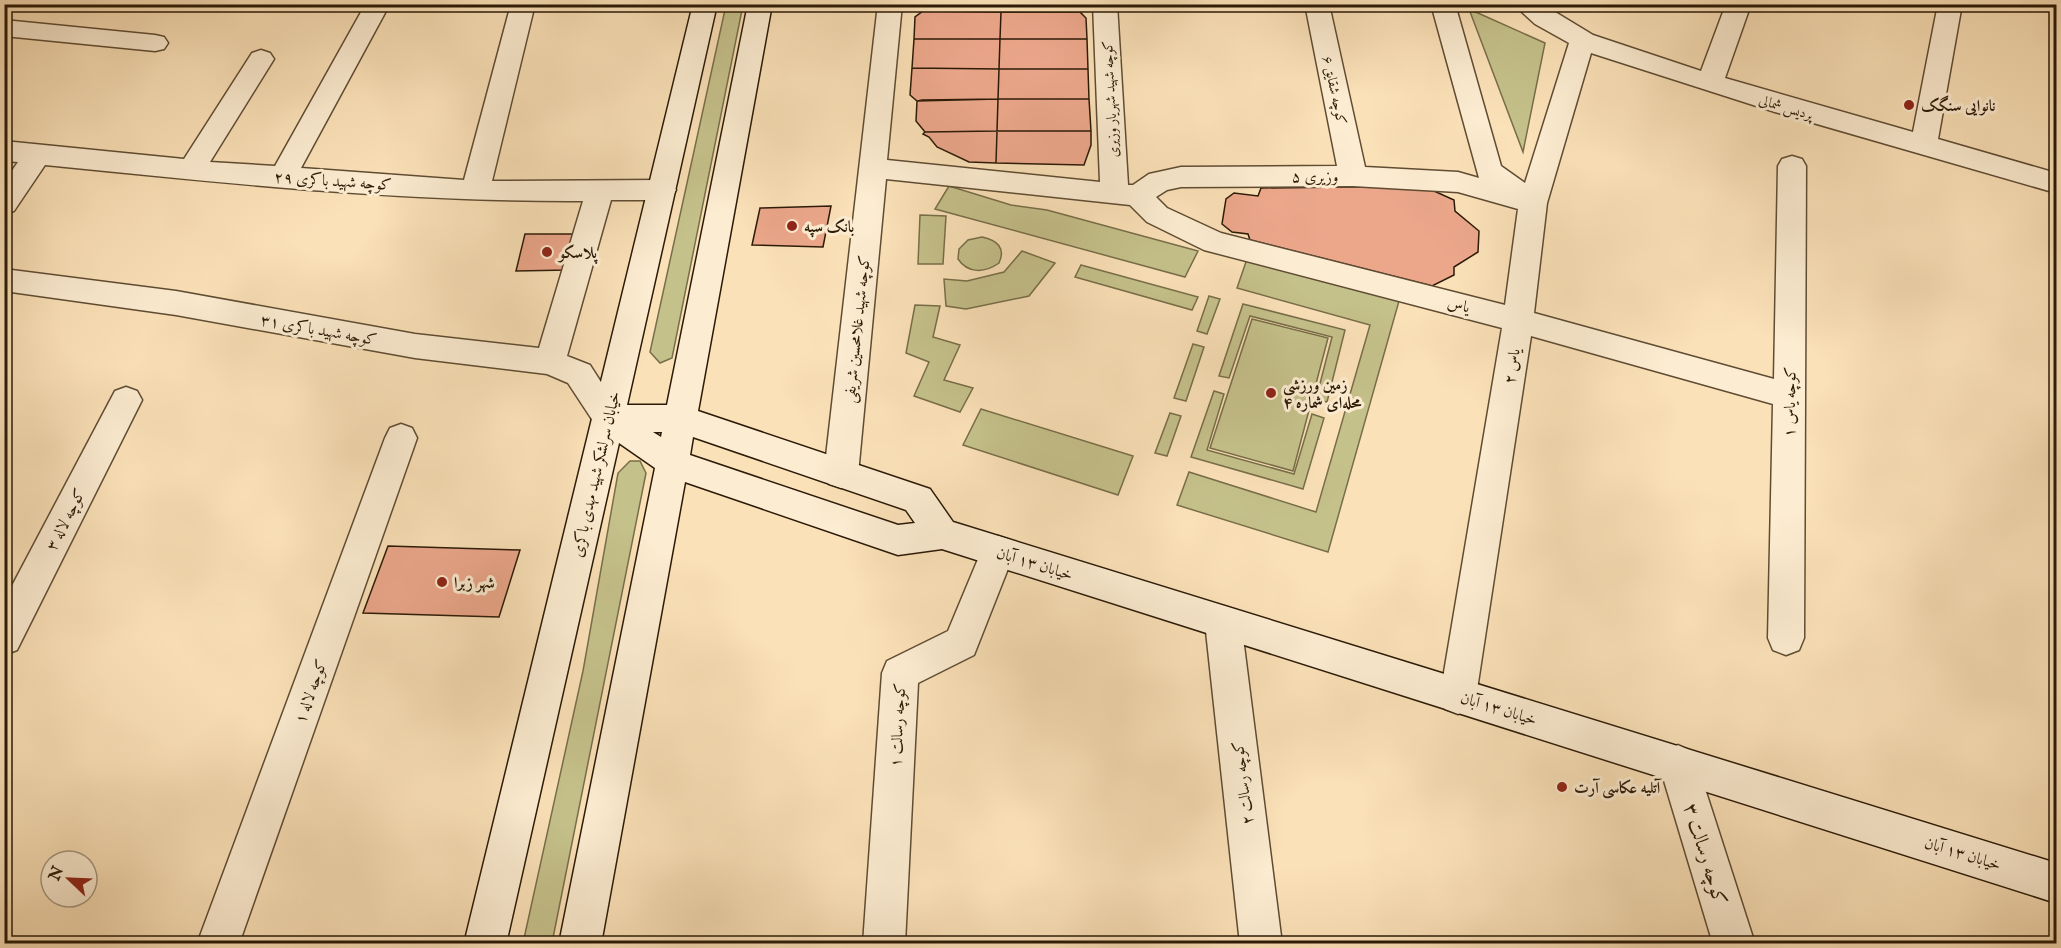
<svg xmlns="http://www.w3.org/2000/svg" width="2061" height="948" font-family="'IM FELL English',Amiri,serif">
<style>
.green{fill:#c5c18b;stroke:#786e49;stroke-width:1.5}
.building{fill:#eca78b;stroke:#2b1a07;stroke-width:1.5}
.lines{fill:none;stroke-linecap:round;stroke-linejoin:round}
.street-casing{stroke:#5f4c33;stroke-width:3}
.secondary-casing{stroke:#2b1a07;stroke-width:3}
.street{fill:#fcecd1;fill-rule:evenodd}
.secondary{fill:#fcecd1;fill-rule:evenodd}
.poi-dot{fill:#8f2418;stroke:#fcecd1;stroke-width:2}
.labels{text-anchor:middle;stroke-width:6;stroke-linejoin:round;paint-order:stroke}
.far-street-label{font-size:14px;fill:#2b1a07;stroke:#fcecd1}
.poi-label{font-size:16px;font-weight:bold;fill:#2b1a07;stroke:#fcecd1;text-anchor:start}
.street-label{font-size:16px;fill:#2b1a07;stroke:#fcecd1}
.near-street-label{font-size:20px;fill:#2b1a07;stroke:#fcecd1}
</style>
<rect width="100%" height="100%" fill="#fbe1b8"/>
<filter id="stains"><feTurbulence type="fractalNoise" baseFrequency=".00333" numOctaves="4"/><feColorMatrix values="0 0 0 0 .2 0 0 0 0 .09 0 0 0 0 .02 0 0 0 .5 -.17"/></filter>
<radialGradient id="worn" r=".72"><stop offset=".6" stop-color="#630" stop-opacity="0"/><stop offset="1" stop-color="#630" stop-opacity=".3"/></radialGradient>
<path class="green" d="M726,5H743L672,358L660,363L650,352Z
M1469,9L1545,43L1523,152Z
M949,186L1011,205L1047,210L1198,251L1185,277L935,209Z
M920,215L946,216L943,264H918Z
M982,237C997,240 1006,248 999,263C985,273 968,274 958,259L959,249L968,240Z
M1022,251L1055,263L1029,296L966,309L946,306L944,279L967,281L1004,272Z
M1247,259L1399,301L1328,552L1177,505L1189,472L1316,512L1370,325L1237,288Z
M1081,265L1198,297L1192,310L1075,277Z
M1209,296L1220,299L1207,334L1197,331Z
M1243,304L1345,330L1327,402L1316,399L1332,337L1250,316L1229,378L1219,376Z
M915,305L940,306L933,337L960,345L944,380L973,388L960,412L914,396L929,362L906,353Z
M1252,319L1328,338L1293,471L1210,448Z
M1193,344L1204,347L1186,401L1174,398Z
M1214,391L1224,394L1207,450L1294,474L1312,414L1324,418L1303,489L1191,457Z
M981,409L1133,456L1118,495L963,445Z
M1170,413L1181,416L1167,456L1155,453Z
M630,461H640L646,473L552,943H523L583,671L618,473Z"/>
<path class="building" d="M923,11L1001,12L1000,39H914L915,17Z
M1001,12H1080L1086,18L1087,39H1000Z
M914,39H1000L999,69L912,68Z
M1000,39H1087L1088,69H999Z
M912,68L999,69L998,99L917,101L910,95Z
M999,69H1088L1089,99H998Z
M998,99H1089L1091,131H997Z
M998,99L997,131L925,132L916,121L917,101L922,100Z
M997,131H1091V145L1084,165L996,163Z
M997,131L996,163L969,162L937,147L929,137L923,134L925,132Z
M1423,186L1454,200L1455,211L1479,231L1478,252L1454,267V275L1432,286L1250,240L1248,234L1232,232L1222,224L1226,199L1234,193L1258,196L1261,188Z
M831,206L823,247L752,245L760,208Z
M525,234H581L568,270L516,271Z
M388,546L520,550L499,617L363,613Z"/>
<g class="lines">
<defs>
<path id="street" d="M379,4L386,11L301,168L464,180L511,4H535L492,181L662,180L672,183L676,190L672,197L662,200H611L567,356L590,365L624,418L619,427L608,431L597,427L568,383L547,374L415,358L176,315L4,291V269L176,291L415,334L539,348L583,201C403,202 224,183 45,165L14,211L4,214V182L18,162L4,161V141L184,159L252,53L261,50L270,53L274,59L210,162L275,166L365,5Z
M878,4H902L887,160L1100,182L1093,4H1117L1128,185H1133L1149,174L1181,167L1337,166L1305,4H1329L1365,167L1458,172L1479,178L1431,4H1455L1501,166L1525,183L1569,43L1535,24L1513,4H1542L1593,35L1701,71L1726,4H1751L1725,78L1913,132L1938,4H1962L1938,139L2056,173V193L1775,112L1591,53L1547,203L1534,313L1774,379L1778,166L1782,159L1792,156L1802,159L1806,166L1804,638L1799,650L1786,655L1773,650L1768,638L1773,404L1531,336L1476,696L1471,709L1458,714L1445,709L1440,696L1502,328L1204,250L1147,222L1130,205L886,179L858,474L853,484L841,488L829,484L824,474ZM1353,186L1458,192L1518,209L1505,305L1221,233L1167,208L1156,197L1167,190L1181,187Z
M4,20L155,35L164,37L168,43L164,49L155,51L4,36Z
M126,387L137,391L142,400L17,650L4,655V601L115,391Z
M401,424L412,428L417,438L239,944H197L385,438L390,428Z
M998,536L1010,540L1015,551L974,655L918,683L905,944H863L882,673L887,661L948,631L986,540Z
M1223,606L1236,610L1241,622L1282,944H1240L1205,622L1210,610Z
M1678,745L1691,751L1697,764L1755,944H1713L1659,764L1665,751Z"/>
<path id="secondary" d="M693,4H717L627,405H667L748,4H772L698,411L930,489L953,522L2056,863V903L942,549L898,555L685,482L601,944H559L655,468L619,443L506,944H464ZM653,432H662L661,437ZM693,437L906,510L915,523L898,525L690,455Z"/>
</defs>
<use href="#street" class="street-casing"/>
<use href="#secondary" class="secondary-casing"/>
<use href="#street" class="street"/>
<use href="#secondary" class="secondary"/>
</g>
<g class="poi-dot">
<circle cx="1909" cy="105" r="6"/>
<circle cx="792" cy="226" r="6"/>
<circle cx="547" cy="252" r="6"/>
<circle cx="1271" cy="393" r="6"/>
<circle cx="442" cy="582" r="6"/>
<circle cx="1562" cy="787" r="6"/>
</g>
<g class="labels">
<g class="far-street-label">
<text transform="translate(1335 90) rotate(78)" y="5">کوچه شقایق ۶</text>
<text transform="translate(1110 99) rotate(-93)" y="5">کوچه شهید شهریار وزیری</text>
<text transform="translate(1786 107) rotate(17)" y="5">پردیس شمالی</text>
</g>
<g class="poi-label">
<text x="1921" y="111">نانوایی سنگک</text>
<text x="804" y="232">بانک سپه</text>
<text x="559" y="258">پلاسکو</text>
<text x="1283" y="390">زمین ورزشی<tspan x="1283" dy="18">محله‌ای شماره ۴</tspan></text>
<text x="454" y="588">شهر زبرا</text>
<text x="1574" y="793">آتلیه عکاسی آرت</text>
</g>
<g class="street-label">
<text x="1315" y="182">وزیری ۵</text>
<text transform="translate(333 180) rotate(4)" y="6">کوچه شهید باکری ۲۹</text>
<text transform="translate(1459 304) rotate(14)" y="6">یاس</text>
<text transform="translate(319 329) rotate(10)" y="6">کوچه شهید باکری ۳۱</text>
<text transform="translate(856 329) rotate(-84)" y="6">کوچه شهید غلامحسین شریفی</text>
<text transform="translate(1511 366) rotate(-81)" y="6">یاس ۲</text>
<text transform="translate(1789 402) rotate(-89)" y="6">کوچه یاس ۱</text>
<text transform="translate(595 474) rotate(-77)" y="6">خیابان سرلشکر شهید مهدی باکری</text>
<text transform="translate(65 519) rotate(-63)" y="6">کوچه لاله ۳</text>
<text transform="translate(1035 563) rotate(17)" y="6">خیابان ۱۳ آبان</text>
<text transform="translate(310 691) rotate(-70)" y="6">کوچه لاله ۱</text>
<text transform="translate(1499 708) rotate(17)" y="6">خیابان ۱۳ آبان</text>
<text transform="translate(897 725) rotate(-87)" y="6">کوچه رسالت ۱</text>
<text transform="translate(1242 783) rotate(-97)" y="6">کوچه رسالت ۲</text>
<text transform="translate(1963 853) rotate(17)" y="6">خیابان ۱۳ آبان</text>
</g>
<g class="near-street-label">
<text transform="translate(1706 854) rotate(73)" y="7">کوچه رسالت ۳</text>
</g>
</g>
<rect width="2061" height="948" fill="none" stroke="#fbe1b8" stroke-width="24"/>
<rect x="6" y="6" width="2049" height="936" fill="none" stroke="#2b1a07" stroke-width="3"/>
<rect x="12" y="12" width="2037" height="924" fill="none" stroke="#2b1a07" stroke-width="1.5"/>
<g transform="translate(69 879) rotate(293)"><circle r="28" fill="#fcecd1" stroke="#a89880" stroke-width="1.5"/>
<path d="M0-4.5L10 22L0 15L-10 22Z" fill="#8f2418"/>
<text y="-9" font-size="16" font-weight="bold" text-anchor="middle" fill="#2b1a07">N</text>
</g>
<rect width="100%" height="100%" filter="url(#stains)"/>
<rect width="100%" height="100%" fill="url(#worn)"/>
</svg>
